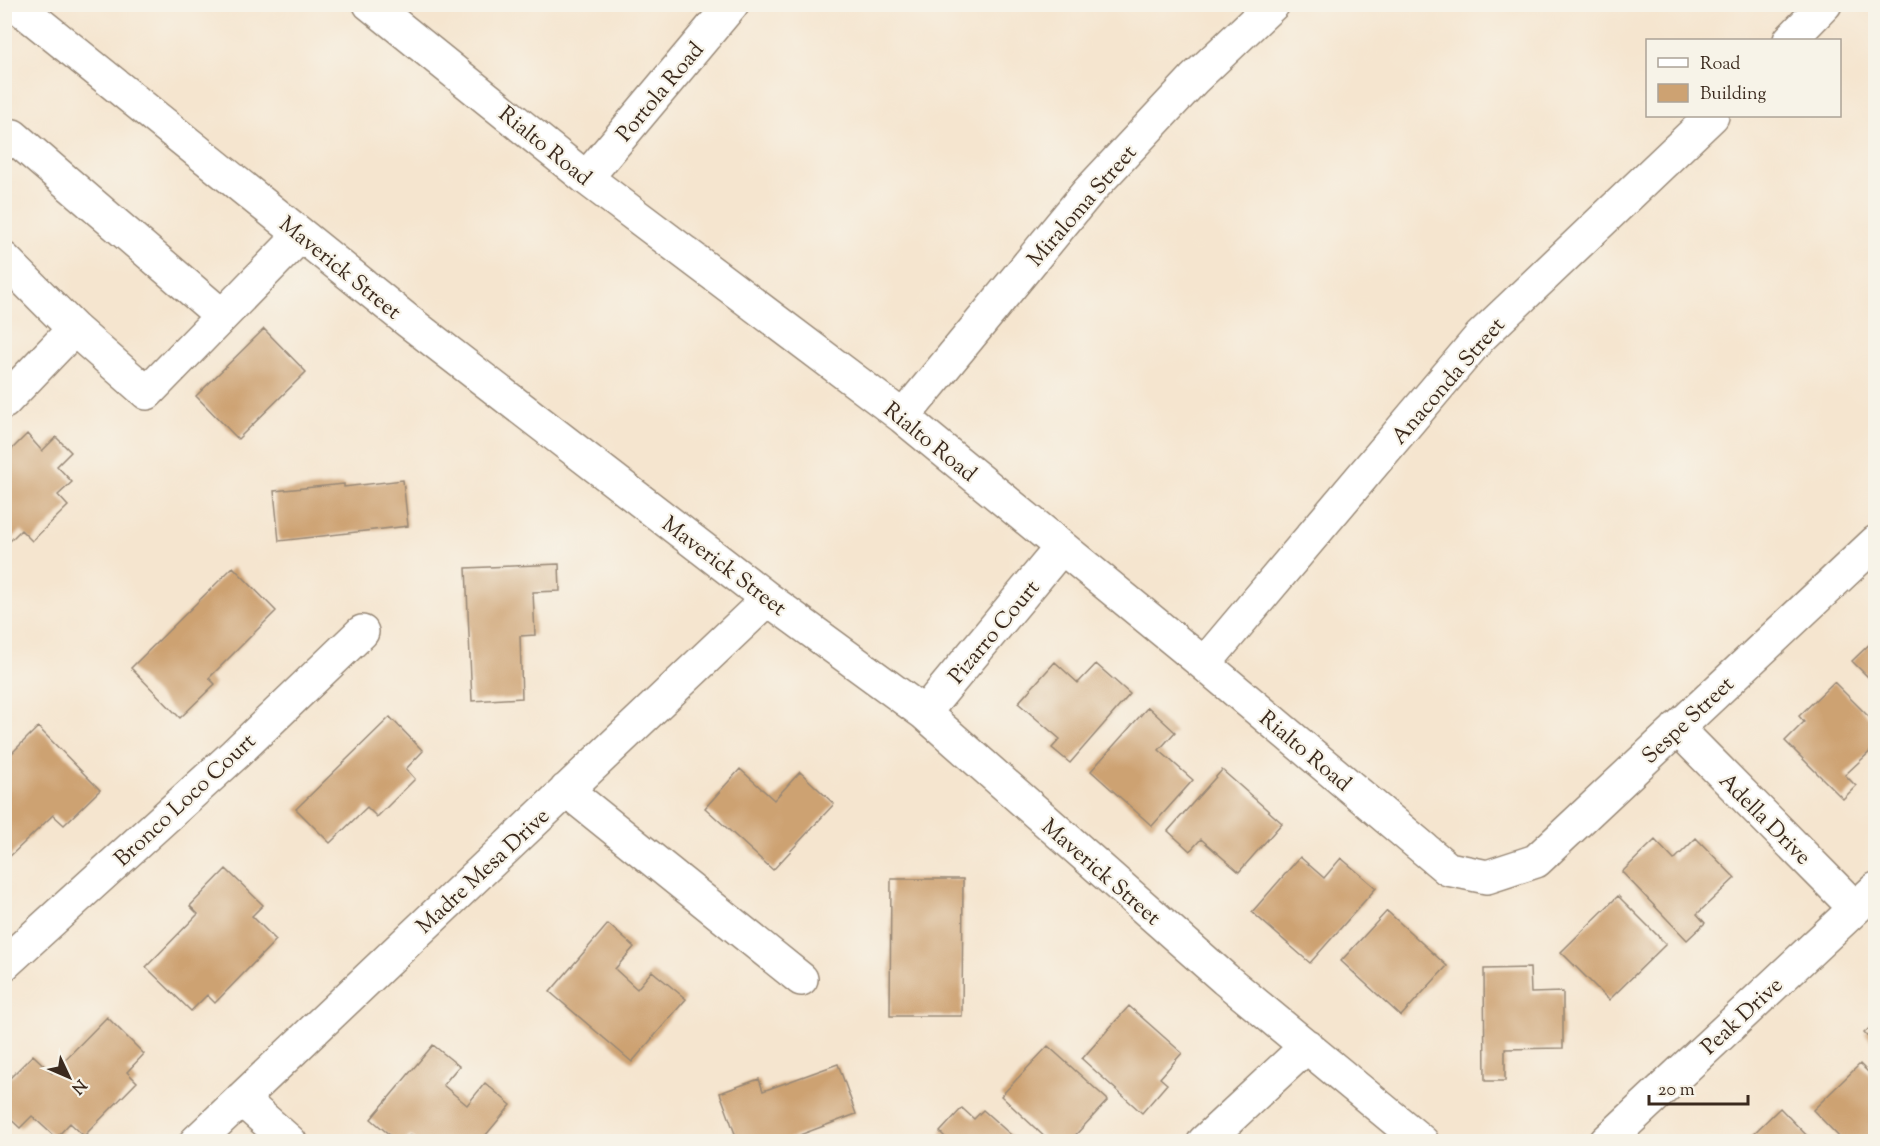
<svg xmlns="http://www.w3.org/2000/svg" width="1880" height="1146" font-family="'Sorts Mill Goudy',serif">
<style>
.building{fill:#cda272}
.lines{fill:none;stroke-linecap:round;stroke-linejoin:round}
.minor-casing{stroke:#988876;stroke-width:36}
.minor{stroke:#fff;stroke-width:33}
.labels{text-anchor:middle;stroke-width:4.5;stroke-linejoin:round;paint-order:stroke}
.street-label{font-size:22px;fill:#3b2a1e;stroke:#f7f3e8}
</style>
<rect width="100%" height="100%" fill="#f7f3e8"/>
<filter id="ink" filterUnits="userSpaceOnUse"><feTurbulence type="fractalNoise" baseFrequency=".0167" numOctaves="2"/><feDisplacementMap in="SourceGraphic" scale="12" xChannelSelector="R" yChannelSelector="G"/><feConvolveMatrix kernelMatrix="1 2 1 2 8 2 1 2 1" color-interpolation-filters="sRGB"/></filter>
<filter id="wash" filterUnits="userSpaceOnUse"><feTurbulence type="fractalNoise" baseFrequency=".008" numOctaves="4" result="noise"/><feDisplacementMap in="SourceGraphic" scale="24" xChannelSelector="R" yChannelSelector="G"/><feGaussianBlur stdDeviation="1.35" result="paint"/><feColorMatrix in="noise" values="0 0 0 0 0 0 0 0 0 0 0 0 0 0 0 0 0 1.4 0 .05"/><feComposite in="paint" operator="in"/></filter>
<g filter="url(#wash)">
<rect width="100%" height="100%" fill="#f5e5cf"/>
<g id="blocks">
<path class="building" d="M264,329L306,372L238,439L196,396Z
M27,434L42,451L56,437L71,452L57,466L72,482L58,495L68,506L32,541L21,530L4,547V441L12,449Z
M403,480L408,526L279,541L274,491L344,484V487Z
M559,564L560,591L533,592L535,635L520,636L522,698L472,701L466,568Z
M233,567L276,611L209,678L215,684L180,718L131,668Z
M1876,638V685L1852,661Z
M1055,662L1078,683L1096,664L1130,694L1070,763L1052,748L1060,739L1018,703Z
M1834,682L1876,724V746L1845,775L1856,786L1843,799L1785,741L1804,722L1799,716Z
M1148,707L1175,732L1159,750L1193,780L1152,826L1091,771Z
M390,717L423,751L406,769L415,779L377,817L367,807L330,843L296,809Z
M38,727L100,790L64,825L53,815L4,862V761Z
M740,769L774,800L800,772L834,804L773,870L705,808Z
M1222,770L1282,823L1239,872L1201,839L1190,851L1168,831Z
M1696,838L1735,878L1697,914L1705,923L1687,940L1622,872L1655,840L1674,860Z
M1300,857L1324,878L1341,858L1376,888L1310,963L1252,912Z
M226,869L263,905L252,916L276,940L215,1003L207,995L191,1011L146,967L198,914L190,906Z
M891,879H963L962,1016H890Z
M1618,896L1666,944L1609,1000L1561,952Z
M1387,911L1447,966L1401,1016L1341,961Z
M608,924L634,947L615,969L637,989L652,971L686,999L632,1062L550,992Z
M1530,968L1531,993L1563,992V1048L1505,1049V1081H1485L1484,969Z
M1129,1006L1182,1053L1160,1078L1167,1084L1142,1113L1082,1059Z
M107,1017L144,1054L127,1072L137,1082L84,1136L70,1123L56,1138L32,1116L20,1128L4,1113V1084L33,1055L52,1073Z
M1876,1022V1045L1864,1033Z
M433,1045L459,1066L443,1085L467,1105L485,1083L511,1105L480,1142H418L410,1135L404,1142H398L371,1119Z
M1048,1046L1108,1100L1069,1142H1050L1001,1096Z
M838,1064L856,1114L781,1142H738L720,1093L759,1079L763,1091Z
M1860,1064L1876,1080V1142H1844L1813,1110Z
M962,1108L974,1119L983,1110L1019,1142H950L940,1132Z
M1780,1108L1813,1142H1745Z"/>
</g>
</g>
<g filter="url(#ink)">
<use href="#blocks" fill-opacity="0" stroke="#988876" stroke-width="1.5"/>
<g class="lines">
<defs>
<path id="minor" d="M15,4L408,321L768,599L924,713L1225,979L1422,1142
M370,4L586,178L903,417L1204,664L1448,869L1487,877L1536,861L1876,542
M1790,40L1825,4
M4,144L13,136L221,315
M586,178L732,4
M4,259L74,329L4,402
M74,329L147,393L301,235
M903,417L1088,192L1194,79L1273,4
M1204,664L1480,337L1712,116
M924,713L1061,548
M1677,728L1855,908
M566,790L801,979
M4,964L235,754L362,632
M241,1099L290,1142
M196,1142L768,599
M1204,1142L1307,1046
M1606,1142L1876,889"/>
</defs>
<use href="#minor" class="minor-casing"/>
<use href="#minor" class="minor"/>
</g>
</g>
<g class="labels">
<g class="street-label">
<text transform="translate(659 91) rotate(-50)" y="8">Portola Road</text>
<text transform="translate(546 145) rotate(39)" y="8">Rialto Road</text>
<text transform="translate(1081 205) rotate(-49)" y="8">Miraloma Street</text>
<text transform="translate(341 267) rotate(39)" y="8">Maverick Street</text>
<text transform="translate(1447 380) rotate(-49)" y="8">Anaconda Street</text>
<text transform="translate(931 441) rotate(39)" y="8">Rialto Road</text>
<text transform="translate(725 565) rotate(37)" y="8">Maverick Street</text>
<text transform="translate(993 631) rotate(-50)" y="8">Pizarro Court</text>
<text transform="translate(1687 719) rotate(-43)" y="8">Sespe Street</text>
<text transform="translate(1306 750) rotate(40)" y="8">Rialto Road</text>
<text transform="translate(184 799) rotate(-43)" y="8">Bronco Loco Court</text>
<text transform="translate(1766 818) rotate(45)" y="8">Adella Drive</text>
<text transform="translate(482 870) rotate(-43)" y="8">Madre Mesa Drive</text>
<text transform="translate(1102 871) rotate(41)" y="8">Maverick Street</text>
<text transform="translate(1741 1015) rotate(-43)" y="8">Peak Drive</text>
</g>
</g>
<rect width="1880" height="1146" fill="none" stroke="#f7f3e8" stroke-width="24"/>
<rect x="1646" y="39" width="195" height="78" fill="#f7f3e8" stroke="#aca397" stroke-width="1.5"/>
<rect x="1658" y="58" width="30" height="9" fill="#ffffff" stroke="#aca397" stroke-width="1.5"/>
<text x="1700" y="69" font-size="18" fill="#3b2a1e">Road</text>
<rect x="1658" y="84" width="30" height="18" fill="#cda272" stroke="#aca397" stroke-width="1.5"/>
<text x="1700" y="99" font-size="18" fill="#3b2a1e">Building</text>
<g transform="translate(69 1077) rotate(134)" stroke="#f7f3e8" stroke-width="4.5" paint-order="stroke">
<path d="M0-4.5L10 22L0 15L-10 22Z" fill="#3b2a1e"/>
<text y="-9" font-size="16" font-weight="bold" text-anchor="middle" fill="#3b2a1e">N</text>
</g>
<path d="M1649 1095v9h99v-9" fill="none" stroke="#3b2a1e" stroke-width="3"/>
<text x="1658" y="1095" font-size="18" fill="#3b2a1e" stroke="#f7f3e8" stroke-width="4.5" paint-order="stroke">20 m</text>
</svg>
